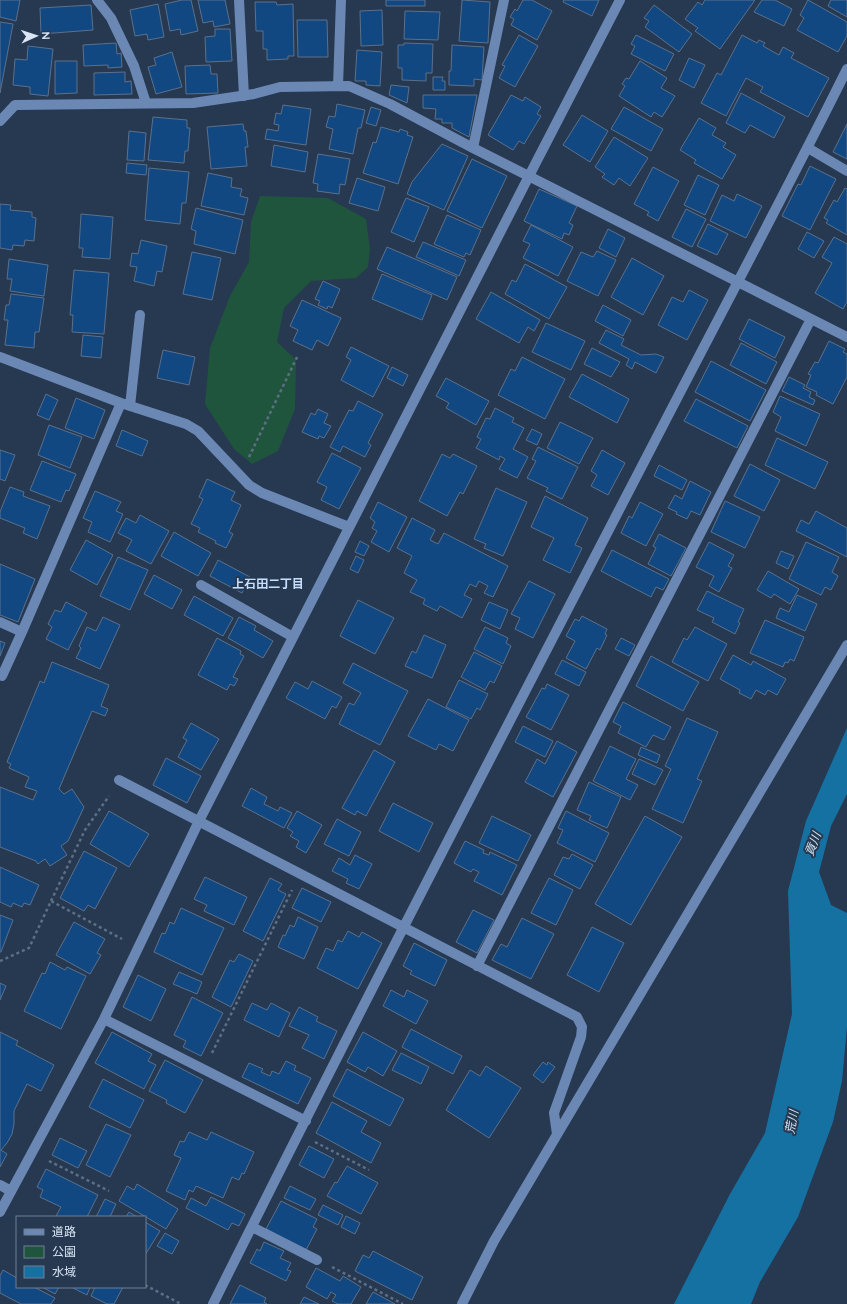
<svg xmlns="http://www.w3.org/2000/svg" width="847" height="1304" font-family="Quicksand,'Noto Sans JP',sans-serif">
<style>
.green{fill:#20553d}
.water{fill:#1671a3}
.building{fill:#124882;stroke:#5b708b}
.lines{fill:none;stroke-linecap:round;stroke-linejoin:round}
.path{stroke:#5e6f84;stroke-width:2.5;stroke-dasharray:3 3;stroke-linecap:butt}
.minor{stroke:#6b88b5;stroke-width:10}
.labels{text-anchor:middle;stroke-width:4;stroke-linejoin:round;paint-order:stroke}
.neighbourhood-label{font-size:12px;font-weight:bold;fill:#c7dffd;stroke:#263951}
.water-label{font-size:12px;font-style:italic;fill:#d4e8f6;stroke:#263951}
</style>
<rect width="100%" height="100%" fill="#263951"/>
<path class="green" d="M260,196L328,198L366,219L370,249L368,267L356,278L311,281L284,308L277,342L296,360L295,409L278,451L252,464L234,449L205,404L210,348L230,296L249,262L251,222Z"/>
<path class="water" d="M847,728V794L831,826L819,872L831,905L847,913V1027L842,1081L833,1122L798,1217L760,1282L751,1304H674L730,1194L765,1133L792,1014L788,891L806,821Z"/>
<path class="building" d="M0,0H20L16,21L0,17Z
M182,0H191L198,31L181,35L180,29L170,31L165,4Z
M198,0H225L230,24L214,27L213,21L203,23Z
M386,0H425V6H386Z
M462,0L490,2L488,43L459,41Z
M523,0H532L552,11L537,40L511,25L514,19L510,17L515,9L517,11Z
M564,0H599L592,16L563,2Z
M705,0H755L720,49L695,31L698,28L685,19L698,2L702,5Z
M762,0H775L792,9L784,26L754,12Z
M808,0L847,22V36L838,52L797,30L804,18L800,15Z
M831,0H847V17L828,6Z
M255,2H276L277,5L293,4L294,56H288V59L267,60V49H263V31H256Z
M158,4L164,37L148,40L147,34L135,36L130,10Z
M91,5L93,30L41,34L40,8Z
M654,5L692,34L679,52L645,27L649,21L644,18Z
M382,10L383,45L361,46L360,11Z
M405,11L440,12L438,40L404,39Z
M297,20H327L328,57H298Z
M0,22L13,24L0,93Z
M215,29H230L232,61L206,62L205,37L215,36Z
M519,35L538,46L515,87L499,78L505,66L502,65Z
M636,35L674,54L665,71L631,54L635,46L631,44Z
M742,35L757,43L759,40L765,43L763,46L779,55L783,47L794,53L791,58L829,78L808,117L760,92L763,87L746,78L726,116L701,103L717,73L721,75Z
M116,43L117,54L121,53L122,67L108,68V65L84,66L83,45Z
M404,43L433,44L432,73H426V81L402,80V68H398V45H404Z
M452,45L484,47L482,80L474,79V86L449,85V71H451Z
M28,46L53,49L48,96L30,94V87L13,85L15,59L27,60Z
M357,50L382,52L380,86L366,85V81H355Z
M172,52L182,87L156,94L148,67L156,65L154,58Z
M689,58L705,65L694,88L679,80Z
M55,61H77V93L55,94Z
M640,61L667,78L661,88L675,96L662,117L654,112L651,117L619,96L625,86L622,84L626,78L629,79Z
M210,65L211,74H217L218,93L186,94L185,66Z
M125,72V82L131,81L132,94L94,95V73Z
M433,77H443L442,81H445V90H433Z
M391,85L409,87L407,103L389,95Z
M741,93L785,117L774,138L750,125L745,133L726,123Z
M423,95H477L469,137L452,128V123H442V119H435L436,109L423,108Z
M511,95L523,101L525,97L541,107L537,114L541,116L524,144L519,141L513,150L488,135Z
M337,104L365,110L361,128H358L353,154L329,149L333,129L326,127L329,116L335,117Z
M283,105L311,109L306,145L265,139L267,129L278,131L279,125L274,124L276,113L281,114Z
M371,107L381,110L376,126L366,123Z
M624,107L663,129L651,151L611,129Z
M582,115L608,131L590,162L563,145Z
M153,117L187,120V128H190L188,151H185L184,163L148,160Z
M699,118L716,128L712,135L726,143L723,147L736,155L722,179L694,163L696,160L680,150Z
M243,124L244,131H246L248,147H245L247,166L211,169L207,127Z
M847,124V159L833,152Z
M381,127L399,132L400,129L408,132L407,135L413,137L398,184L363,173L373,142L376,143Z
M129,131L146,133L144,161L127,160Z
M614,137L648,158L630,186L619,178L614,185L602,177L605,174L595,167Z
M442,144L468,156L444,210L407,194L412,182Z
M274,145L308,152L305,172L271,166Z
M318,154L350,159L345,185L340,184L339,194L317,191L318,184L313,183Z
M472,159L507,176L482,228L447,211Z
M127,163L147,165L146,175L126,173Z
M810,166L836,179L810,230L782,216L798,184L801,185Z
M653,167L679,181L658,221L647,215L649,212L634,204Z
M149,168L189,172L186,203H182L180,224L145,220Z
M208,173L232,178L231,187L242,189L240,196L248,198L244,215L201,206Z
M698,175L719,185L705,215L684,205Z
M357,178L385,187L378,211L349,203Z
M845,188L847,189V235L826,223L828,220L824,218L834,200L837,202Z
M539,189L577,206L569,223L573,225L569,235L564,233L562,239L524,221Z
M737,194L762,206L746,238L710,221L722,195L734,201Z
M406,198L429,207L414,242L391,232Z
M0,204L11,205L10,210L32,212V217L36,218L34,241L25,240L24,246L13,245L12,250L0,248Z
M196,208L243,220L235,254L194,244L196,231L191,229Z
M686,209L706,219L692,247L672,237Z
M81,214L113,217L110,259L82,257L83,248H79Z
M447,215L481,230L470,255L466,253L464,257L434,244Z
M708,224L728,234L717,255L697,246Z
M531,225L573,247L558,276L523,258L530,244L523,241Z
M608,229L625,238L616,257L599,248Z
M807,232L824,241L814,258L798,249Z
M834,237L847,244V302L843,309L815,293L832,263L822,257Z
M141,240L167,246L162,272L157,271L154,286L134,281L137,267L130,266L132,253L138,254Z
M423,242L466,260L459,276L416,257Z
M387,247L457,277L447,300L377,269Z
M597,251L616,260L598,296L567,281L581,252L593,257Z
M192,252L221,258L212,300L183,294Z
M632,258L664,276L643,315L611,297Z
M9,259L48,265L44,296L10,291L12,279H7Z
M525,264L567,287L549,319L505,294L512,280L516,282Z
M74,270L109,273L104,334L72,332L73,315H70Z
M382,274L432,295L422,320L372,299Z
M323,281L340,289L332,308L328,306L327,309L318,305L320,301L315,299Z
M689,290L708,300L687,340L658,325L672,297L683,302Z
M491,292L540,320L534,331L528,327L519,343L476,319Z
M11,294L44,298L39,332H35L34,348L5,345L8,320H4L6,305H9Z
M302,300L341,318L328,346L317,340L312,350L293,341L298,330L290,326Z
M603,305L631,320L623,336L595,321Z
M749,319L785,337L775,358L739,339Z
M546,323L585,341L571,370L532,352Z
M606,330L624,339L621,345L641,355L656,354L664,357L656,373L635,362L632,369L626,365L629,359L599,343Z
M83,335L103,337L101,358L81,356Z
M829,341L845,349L843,352L847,354V377L833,404L816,395L817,392L806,387L811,375L808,374L815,362L818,363Z
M741,343L777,362L766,384L730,365Z
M351,347L389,366L373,397L341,380L351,360L346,357Z
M592,348L620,362L611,377L584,364Z
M163,350L195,357L189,385L157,378Z
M522,357L565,379L545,419L498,395L511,369L515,371Z
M711,361L766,390L750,421L695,392Z
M392,367L408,375L403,386L387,378Z
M582,374L629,399L617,423L569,397Z
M789,377L805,385L803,388L811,392L809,397L815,400L813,405L782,391Z
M446,378L489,401L476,425L446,408L449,403L436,396Z
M46,394L58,400L49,420L37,415Z
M780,396L820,414L806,446L775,431L781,417L773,412Z
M76,398L105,410L94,439L65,428Z
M696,399L748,426L737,448L684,421Z
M358,401L383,414L368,443L371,445L365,457L343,446L340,452L330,447L349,410L353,411Z
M495,408L514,418L512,422L524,428L513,449L528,457L517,478L499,469L505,459L500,456L499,460L476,448L481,439L477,437L486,418L490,419Z
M318,409L328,414L324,423L331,426L324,438L319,436L318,439L302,432L311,413L315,415Z
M560,422L593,438L579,464L547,448Z
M49,425L82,437L70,468L38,455Z
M532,429L542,434L537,445L526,440Z
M122,430L148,441L142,456L116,446Z
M777,438L828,462L815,489L765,465Z
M538,447L578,467L562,499L546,491L548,488L527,478L536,461L532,459Z
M0,450L15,455L5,481L0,479Z
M602,450L625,463L608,495L591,486L597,475L591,471Z
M332,453L361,468L339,509L321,500L327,487L317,482Z
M442,454L450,458L453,454L477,466L463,494L460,492L447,516L419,501Z
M42,461L76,474L69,491L66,490L61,502L30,490Z
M750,464L780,480L764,511L734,496Z
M659,465L687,480L682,490L654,476Z
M207,479L235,492L231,500L241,505L229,532L233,534L226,548L215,543L216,541L198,532L200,528L191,524L203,499L199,497Z
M690,481L711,492L700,515L691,511L687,519L676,514L677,512L668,508L675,495L682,499Z
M10,487L24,492L23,496L50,506L37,539L23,533L25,528L0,518V512Z
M496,488L527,502L503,556L484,548L486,544L474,539Z
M95,491L121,502L116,511L123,514L110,542L88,532L92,522L83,518Z
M545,496L588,518L575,545L582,548L570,573L543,560L554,538L531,527Z
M725,501L760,517L745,548L711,532Z
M378,502L407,517L389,552L371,542L377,531L372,528L375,522L370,518Z
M640,502L663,514L646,546L621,533L629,516L632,518Z
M816,511L847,528V557L796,531L801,520L809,524Z
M140,515L169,531L151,564L126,551L132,540L118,533L126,518L136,523Z
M412,518L435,530L430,540L438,544L444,533L508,566L493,597L484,593L488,586L479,581L476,587L470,584L464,595L472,599L462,618L440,606L437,611L423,604L425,599L410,592L417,580L404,573L412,556L397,548Z
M174,532L211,553L198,576L161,556Z
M659,534L686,548L671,576L648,564L656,548L653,546Z
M86,540L113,555L97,585L70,570Z
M360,541L369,546L364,556L355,552Z
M709,542L734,555L728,566L732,568L719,592L709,586L714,576L696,567Z
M806,542L839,557L832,572L838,576L831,590L825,587L821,595L789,579Z
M612,550L669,579L663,590L656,587L651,597L601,571Z
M781,551L794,556L788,569L776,563Z
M356,556L364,560L358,573L350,569Z
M118,557L148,570L130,610L100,596Z
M218,560L250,577L242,593L210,576Z
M0,564L35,579L18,622L0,615Z
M768,571L799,589L790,604L774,594L771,598L757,590Z
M154,575L182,590L172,609L144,594Z
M529,581L555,594L533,638L515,629L520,618L511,614Z
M707,591L744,609L738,622L740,623L735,634L712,622L714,618L697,610Z
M797,595L817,604L805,631L776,618L780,608L789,612Z
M194,596L233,618L223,636L184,615Z
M358,600L394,618L375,654L340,636Z
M66,602L87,613L68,650L46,639L52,627L48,624L55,610L61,612Z
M489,602L508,610L500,629L481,620Z
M582,616L607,629L605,634L607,635L600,650L597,648L586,669L566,658L575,641L566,636L575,619L579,621Z
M103,617L120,625L100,669L76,658L81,648L79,646L87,627L96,631Z
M239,617L256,626L254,630L273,641L263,658L228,638Z
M765,620L804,637L794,661L790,659L788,663L785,662L783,667L750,653Z
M485,627L508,638L506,643L511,646L503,664L474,649Z
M695,627L727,644L708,681L672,662L684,638L687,640Z
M424,635L446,645L432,678L405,666L412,651L416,653Z
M217,638L241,651L240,654L244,656L233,677L238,679L234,686L230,684L227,690L198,675Z
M621,638L635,645L629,656L615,649Z
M0,641L5,643L0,656Z
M474,652L502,666L494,683L490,681L485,690L461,677Z
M733,655L751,665L753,661L786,679L777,695L768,690L765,695L756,690L751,699L739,693L740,690L720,679Z
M651,656L699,682L683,711L636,686Z
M562,660L586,672L579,686L555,674Z
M52,662L109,685L101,706L108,709L105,716L92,711L59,789L64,794L72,789L84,807L68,841L61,846L67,855L50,866L45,859L38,864L36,861L0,847V787L33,800L37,791L25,787L29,777L9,768L11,764L7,762L40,681L44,683Z
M353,663L408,691L380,745L339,724L349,703L354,705L361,693L343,683Z
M459,680L488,694L480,710L477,708L471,719L446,707Z
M312,681L342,697L336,708L332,706L325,719L286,698L295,682L308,689Z
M547,684L569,695L551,730L526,717L542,688L545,689Z
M428,699L469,720L453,751L439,744L436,750L408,736Z
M623,702L671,727L664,740L653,735L646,747L618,733L621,726L613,722Z
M687,718L718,732L697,779L702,781L683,823L652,809L671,769L665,766Z
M191,723L219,739L201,770L178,757L187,740L183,738Z
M523,726L553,741L545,757L515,742Z
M557,741L577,752L553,797L525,782L537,759L545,764Z
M610,746L636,759L626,779L638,785L630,800L593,781Z
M641,747L660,755L657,763L638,755Z
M374,750L395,762L366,816L357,811L355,815L342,808Z
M166,758L201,776L187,803L153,785Z
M639,759L663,770L655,785L632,774Z
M589,782L621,797L607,828L589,820L591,816L577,810Z
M251,788L267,797L264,804L278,811L280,807L292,813L284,828L242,806Z
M393,803L433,823L419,852L379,831Z
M109,811L149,834L129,867L90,844Z
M297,811L322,825L306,853L296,847L299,841L290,836L293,832L287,828Z
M566,811L609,833L595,862L557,843L563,830L558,828Z
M492,816L531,835L518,861L479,843Z
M645,816L682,837L631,925L595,904Z
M337,819L361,832L349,856L324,844Z
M465,841L484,850L483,853L489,855L490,852L517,865L502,895L474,881L479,872L473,869L471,872L454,863Z
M84,851L117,868L95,909L88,905L84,911L60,898Z
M572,854L593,865L580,889L554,875L563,857L569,859Z
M355,855L372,864L359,889L346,883L348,879L332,871L339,858L350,865Z
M0,867L39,885L30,905L24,903L22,907L13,903L11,907L0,902Z
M205,877L247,897L234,925L204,911L207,905L194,899Z
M270,878L282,884L278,890L286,894L263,941L243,931Z
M549,878L573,890L556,925L531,913Z
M302,888L331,902L321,922L292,908Z
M181,908L224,928L202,975L154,952L162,933L165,934L170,922L174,924Z
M473,910L494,920L477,953L456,942Z
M0,915L13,920L1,952H0Z
M298,917L318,927L304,959L278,947L283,935L285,936L290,925L294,927Z
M522,918L554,934L531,979L492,960L501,944L507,947Z
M74,922L105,939L97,953L101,955L90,974L56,955Z
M592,927L624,943L599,992L567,975Z
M348,931L359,937L362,932L382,943L358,989L317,968L326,948L333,951L338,940L342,942Z
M414,943L447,960L435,986L410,974L412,971L403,966Z
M239,954L253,961L231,1007L212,997L230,960L234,962Z
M50,962L65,970L67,967L86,976L61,1029L24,1011L42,973L45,974Z
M179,972L202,982L197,994L173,984Z
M138,975L166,989L151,1021L123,1007Z
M0,983L6,986L0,1000Z
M391,990L404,997L407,990L428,1001L416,1024L383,1006Z
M192,997L223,1013L201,1056L183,1047L186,1041L174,1035Z
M252,1003L267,1010L271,1003L290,1013L279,1037L244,1020Z
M299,1007L318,1017L316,1021L337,1031L324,1059L302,1048L309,1035L289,1026Z
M411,1029L462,1056L453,1074L402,1047Z
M0,1032L18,1041L16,1045L54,1065L41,1091L27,1084L14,1111V1124L12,1134L7,1143L1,1150L7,1154L0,1167Z
M112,1032L152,1054L148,1061L156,1065L144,1089L95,1063Z
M363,1032L397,1051L383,1076L368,1067L365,1072L347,1062Z
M401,1053L429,1067L421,1084L392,1070Z
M165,1060L203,1080L185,1113L166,1103L167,1100L149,1091Z
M286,1061L296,1066L294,1070L311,1078L298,1104L242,1077L249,1063L263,1069L261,1072L270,1076L272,1071L279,1074Z
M543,1062L547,1065L548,1062L555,1067L543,1083L533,1075Z
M486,1066L521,1088L489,1138L446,1110L470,1070L480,1076Z
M347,1069L404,1099L390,1126L333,1096Z
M103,1079L144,1100L130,1128L89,1107Z
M332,1102L367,1121L361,1132L381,1143L371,1163L316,1133Z
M106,1124L131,1135L110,1177L86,1165Z
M189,1132L207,1140L211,1132L254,1152L244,1174L242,1173L239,1180L232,1177L223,1198L196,1186L193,1192L189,1190L185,1200L166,1191L181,1158L174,1155L180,1141L184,1142Z
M60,1138L87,1151L78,1168L52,1155Z
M309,1146L334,1159L324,1178L299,1165Z
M347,1166L378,1183L361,1214L327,1196L335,1182L337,1183Z
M46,1169L98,1195L87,1217H59L56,1216L61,1207L40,1197L43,1190L37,1187Z
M137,1184L178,1209L166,1229L119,1201L127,1186L134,1190Z
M290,1186L316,1199L310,1210L284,1198Z
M211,1197L245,1214L239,1226L232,1223L228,1230L186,1208L191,1198L206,1206Z
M105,1199L116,1204L110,1217H96Z
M281,1201L317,1219L313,1227L317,1229L306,1250L266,1229Z
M323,1205L343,1215L338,1225L318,1215Z
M129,1212L137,1217H126Z
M346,1216L360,1223L355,1234L341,1227Z
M145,1222L160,1231L145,1255Z
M165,1233L179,1241L172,1254L157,1246Z
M264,1242L284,1251L280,1258L291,1263L287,1270L291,1271L286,1281L250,1263L257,1249L260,1251Z
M373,1251L423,1277L412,1300L355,1271L363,1255L369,1258Z
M316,1268L340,1281L343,1276L361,1287L351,1304H338L332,1301L336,1295L331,1292L327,1299L306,1287Z
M3,1270L17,1278V1287H34L55,1298L51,1304H21L0,1293V1276Z
M240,1285L266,1298L264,1302L267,1304H230Z
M42,1287H59L55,1294Z
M73,1287H90L87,1295L73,1288Z
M95,1287H123L114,1304H107L91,1296Z
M373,1292L395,1304H366Z
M304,1297L319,1304H300Z"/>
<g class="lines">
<path class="path" d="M249,457L298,355
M51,901L85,830L109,796
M0,961L29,948L51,901L122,939
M212,1053L292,890
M315,1142L369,1170
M49,1161L109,1191
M332,1267L403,1304
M145,1285L181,1304"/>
<path class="minor" d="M97,0L111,18L134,66L146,103
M239,0L244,96
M338,86L341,0
M0,121L15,105L193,103L254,94L280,87L349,86L390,104L473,148L847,337
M473,148L504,0
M808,148L847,171
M0,357L121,403L186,424L198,431L249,485L262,493L349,527
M130,406L140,315
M201,585L293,637
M0,622L22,632L121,403
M2,676L22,632
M119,780L577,1017L582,1027L581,1037L554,1113L557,1134
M477,966L811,319
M104,1019L306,1121
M0,1185L11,1191
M0,1212L104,1019L199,821L529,176L620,0
M252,1227L317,1260
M213,1304C358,1013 508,724 658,435C721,313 786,192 847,69
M462,1304L494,1241L847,645"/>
</g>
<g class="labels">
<g class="neighbourhood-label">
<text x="268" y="588">上石田二丁目</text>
</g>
<g class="water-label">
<text transform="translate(813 844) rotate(-69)" y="4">貢川</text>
<text transform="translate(792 1122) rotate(-80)" y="4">荒川</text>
</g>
</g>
<rect x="16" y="1216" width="130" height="72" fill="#263951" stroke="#6e7e93"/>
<rect x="24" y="1229" width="20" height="6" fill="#6b88b5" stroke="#6e7e93"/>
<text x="52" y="1236" font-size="12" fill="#dae6f5">道路</text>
<rect x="24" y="1246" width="20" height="12" fill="#20553d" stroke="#6e7e93"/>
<text x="52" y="1256" font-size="12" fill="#dae6f5">公園</text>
<rect x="24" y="1266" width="20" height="12" fill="#1671a3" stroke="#6e7e93"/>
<text x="52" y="1276" font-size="12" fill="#dae6f5">水域</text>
<g transform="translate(36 36) rotate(87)" stroke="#263951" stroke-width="3" paint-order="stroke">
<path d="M0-3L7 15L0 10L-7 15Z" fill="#dae6f5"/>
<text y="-6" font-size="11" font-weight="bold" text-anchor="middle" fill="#dae6f5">N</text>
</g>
</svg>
